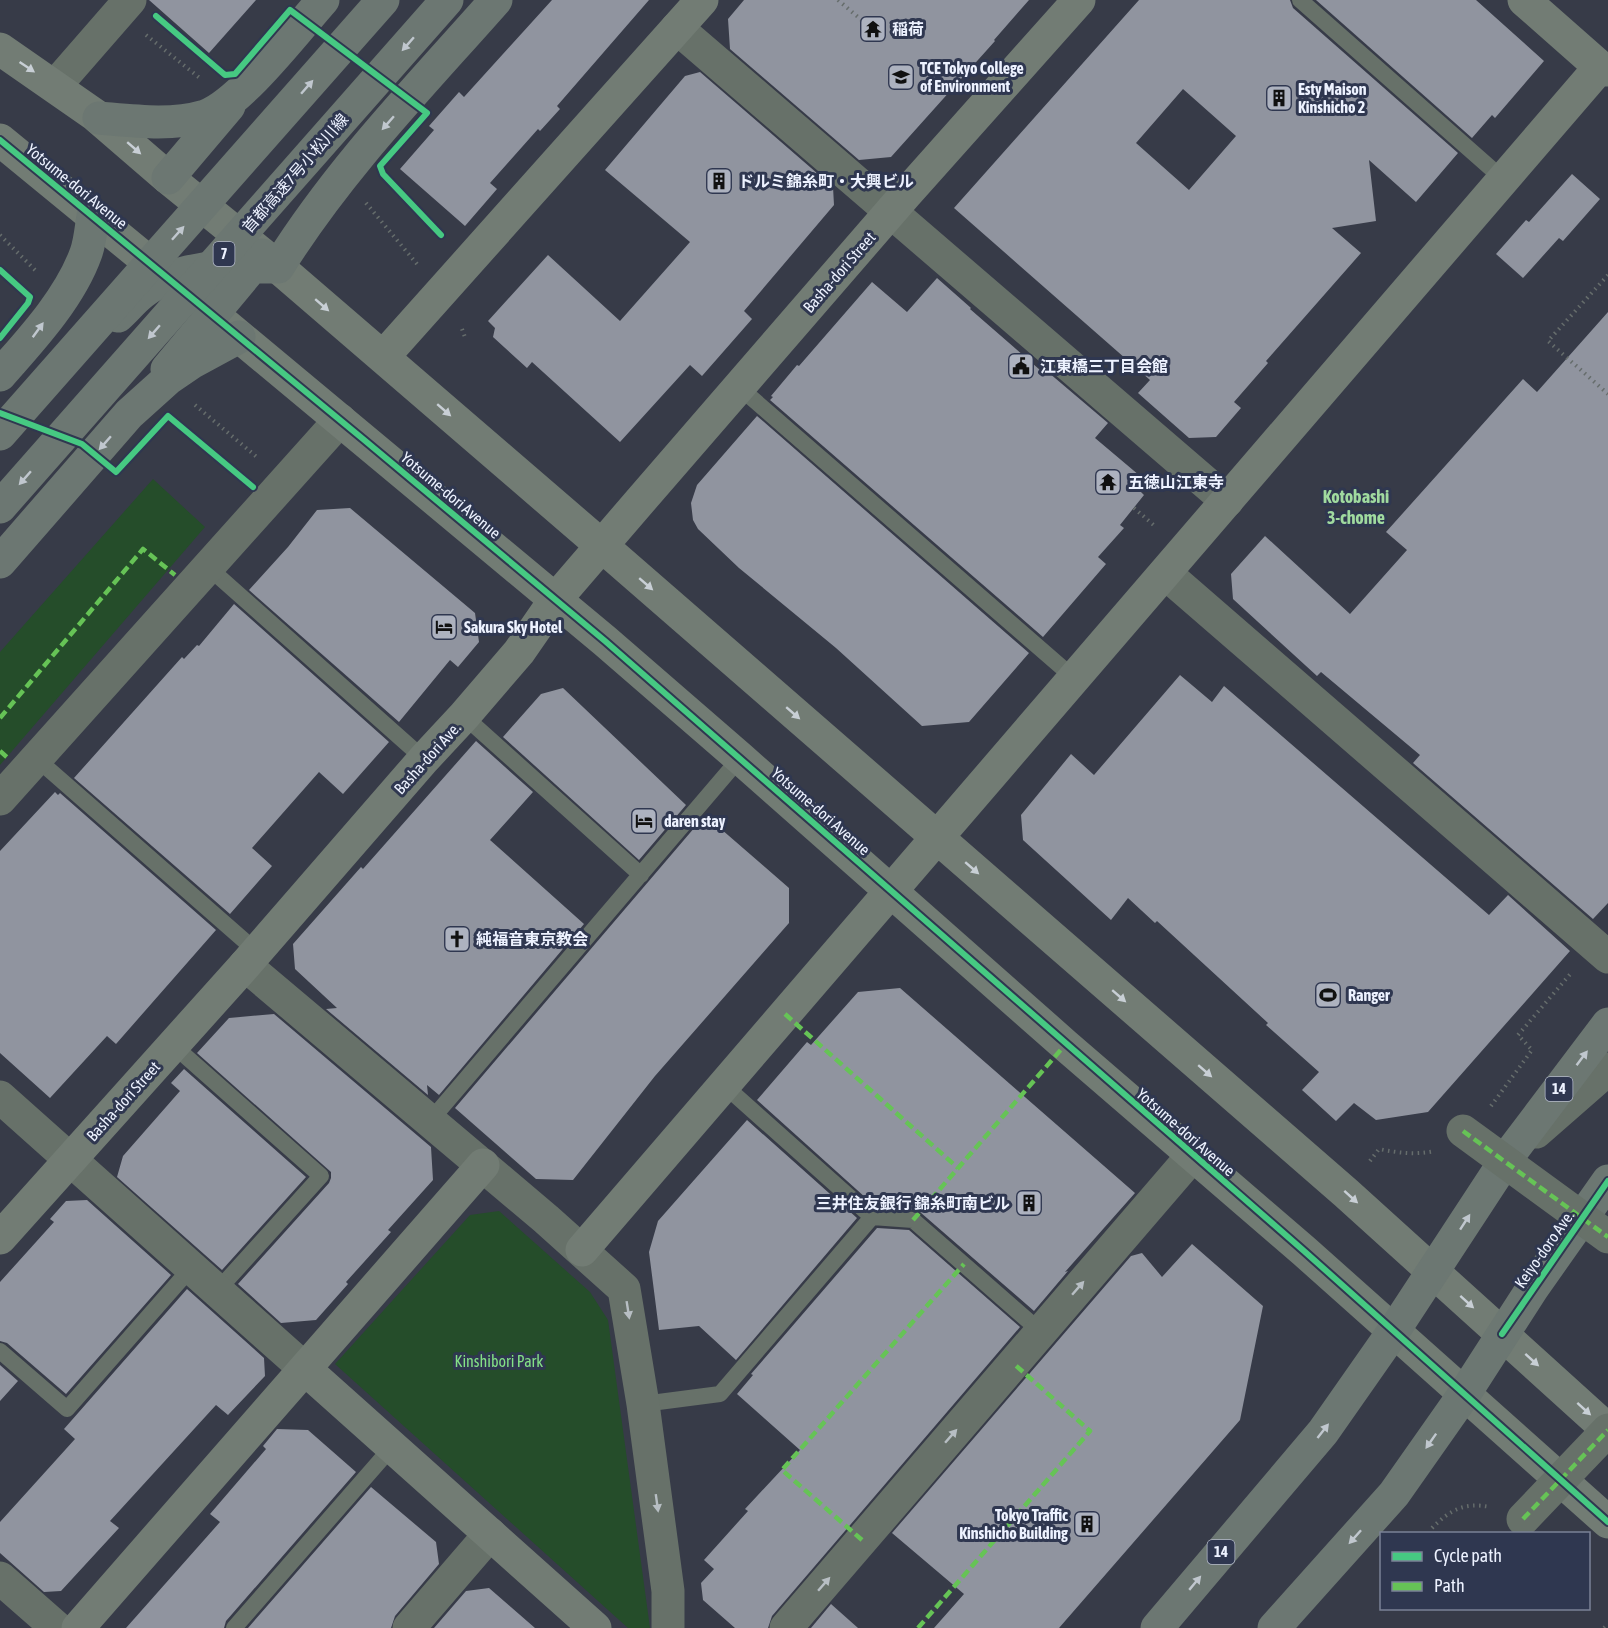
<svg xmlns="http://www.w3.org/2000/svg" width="1608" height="1628" font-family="'Asap Condensed','Noto Sans JP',sans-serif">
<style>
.green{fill:#254d2a}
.building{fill:#90949f;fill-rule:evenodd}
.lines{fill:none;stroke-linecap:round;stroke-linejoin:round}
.path{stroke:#666d6c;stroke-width:4;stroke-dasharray:1.5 4.5;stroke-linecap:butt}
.lane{stroke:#677169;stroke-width:16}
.street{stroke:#677169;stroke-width:33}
.secondary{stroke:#727c74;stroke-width:33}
.highway{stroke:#6c7772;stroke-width:33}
.street-bridge{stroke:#677169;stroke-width:33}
.highway-bridge{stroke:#6c7772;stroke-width:33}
.quiet{stroke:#66c356;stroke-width:4.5;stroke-dasharray:9 4.5;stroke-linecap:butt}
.cycleway-casing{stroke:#2f3750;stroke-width:10}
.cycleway{stroke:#46c982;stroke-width:6}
.oneway{fill:#c0c7ce}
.oneway2{fill:#c8cfd5}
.oneway3{fill:#b7bec3}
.labels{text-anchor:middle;stroke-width:6;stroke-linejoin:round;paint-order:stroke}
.shield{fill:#2f3750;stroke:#b4baca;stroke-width:1.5}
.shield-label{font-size:15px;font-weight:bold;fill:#edf2ff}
.poi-label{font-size:16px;font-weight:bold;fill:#edf2ff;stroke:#2f3750;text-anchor:start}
.street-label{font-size:16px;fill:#edf2ff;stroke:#2f3750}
.park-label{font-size:16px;fill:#84e186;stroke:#2f3750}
.neighbourhood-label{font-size:18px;font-weight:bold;fill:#a0da9f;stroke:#2f3750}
</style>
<rect width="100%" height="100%" fill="#373b48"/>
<path class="green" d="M153,479L205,527L0,765V652Z
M499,1211L590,1292L608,1320L650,1628H628L335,1364L470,1215Z"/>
<path class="building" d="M149,0H256L209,53Z
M552,0H649L557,106L560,109L540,131L538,129L490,183L497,189L465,226L400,169L434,130L429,126L459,92L464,97Z
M744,0H1029L994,40L995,41L891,157L859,160L730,49L728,19Z
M1139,0H1290L1293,8L1458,153L1416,202L1369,160L1376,221L1332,228L1361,253L1266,361L1268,363L1234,402L1241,408L1216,437L1189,438L1138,393L1150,380L954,208ZM1183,89L1236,136L1189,190L1136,143Z
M1316,0H1476L1544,61L1495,118L1492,115L1472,138Z
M700,72L833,187L834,205L744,311L752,319L702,376L690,365L620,442L532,362L527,368L493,337L495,328L488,321L548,255L620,321L690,242L605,170L685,76Z
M1572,174L1600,199L1563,241L1559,238L1523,278L1496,254L1526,220L1529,222Z
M937,278L971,308L970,309L1040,370L1042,367L1108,423L1095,438L1146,481L1139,490L1144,495L1120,525L1124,528L1098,557L1106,564L1043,637L770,400L773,397L771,396L797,365L799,366L872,282L907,312Z
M1608,312V903L1593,919L1413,763L1420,755L1321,672L1317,676L1233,599L1231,574L1265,536L1350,614L1407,550L1386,532L1523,379L1537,392Z
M757,416L1029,653L969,722L922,726L836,648L739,568L698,529L693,520L691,503L697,485Z
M350,508L475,613L479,642L458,667L450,660L399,722L249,590L288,547L317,510Z
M234,604L389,742L343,794L319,772L252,848L272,866L230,914L74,778L182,657L184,659L197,645L199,646Z
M1180,675L1212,702L1224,686L1489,915L1508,895L1570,951L1428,1112L1376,1120L1354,1103L1336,1121L1302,1090L1319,1072L1266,1025L1268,1023L1157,921L1155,923L1128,898L1111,920L1023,840L1021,815L1071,754L1094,775Z
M563,688L686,805L639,860L503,737L541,694Z
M476,741L533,792L490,840L584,924L439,1095L427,1085L428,1095L326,1009L337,1008L295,969L293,944L361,867L363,869Z
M55,792L58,795L60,793L216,930L116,1044L107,1036L50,1098L0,1053V851Z
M706,816L789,888V923L655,1076L573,1180L536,1179L455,1108L701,820L702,821Z
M900,988L1135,1193L1065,1272L1068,1271L1034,1311L920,1212L914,1210L876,1207L757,1100L807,1042L811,1045L858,992Z
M274,1014L431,1147L433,1180L388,1230L391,1232L346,1282L348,1284L316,1320L281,1323L238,1284L329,1183L331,1178V1172L197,1053L229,1018Z
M184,1069L306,1177L222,1270L117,1177L123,1156L180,1091L171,1083Z
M747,1120L857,1218L736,1360L699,1326L659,1330L649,1252L658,1221Z
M87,1200L171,1275L66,1394L7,1343L0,1341V1282L54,1222L50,1219L66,1201Z
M877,1228L909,1230L1020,1327L772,1616L768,1628H735L703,1600L701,1583L714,1569L704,1560L748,1511L745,1509L800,1450L737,1394L753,1375L751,1374Z
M1192,1244L1263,1306L1240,1420L1059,1628H934L964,1594L892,1533L1131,1256L1142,1253L1162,1277Z
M187,1289L264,1358L265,1376L228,1415L216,1405L110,1521L119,1528L61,1591L44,1592L0,1553V1522L75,1439L64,1429Z
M0,1365L18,1381L0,1401Z
M277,1429L308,1430L356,1472L226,1621L224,1628H126L220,1522L210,1514L266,1449L263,1446Z
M371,1487L436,1542L439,1564L395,1616L391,1628H248Z
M489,1588L535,1628H434L466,1591Z
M831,1604L858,1628H811Z"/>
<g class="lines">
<path class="path" d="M838,0L865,23
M146,35L201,79
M366,203L417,264
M0,235L37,272
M1608,275L1548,341L1608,394
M462,329L466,340
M195,405L258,458
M1134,508L1156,527
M1491,1106L1532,1050L1518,1035L1572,972
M1370,1161L1379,1149C1399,1153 1415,1155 1435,1151
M1432,1528C1450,1510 1464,1502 1490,1507
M1604,1628L1608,1624"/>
<path class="lane" d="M1300,0L1503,179
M739,387L1074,678
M208,567L424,759
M464,716L641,875
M37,759L256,951
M173,1045L321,1176L217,1291
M724,1085L872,1217
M430,1121L740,758
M0,1351L67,1409L191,1268
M643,1404L720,1394L872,1217L913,1220L1040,1331
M234,1628L392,1447"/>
<path class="street" d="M677,28L1227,501
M55,86L130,0
M1165,573L1608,957
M0,799L340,420
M245,965L546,1219L624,1289L643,1404L668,1591V1628
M0,1097L305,1369
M1536,1132L1608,1069
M0,1578L57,1628
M409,1628L490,1534
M786,1628L1193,1155"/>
<path class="secondary" d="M1524,0L1600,67L1608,70
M0,49L95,115L168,178L278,267L602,546L1346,1193L1608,1430
M0,140L172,281
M217,318L605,641L740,758L1065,1045L1304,1251L1608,1522
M383,357L702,0
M0,1238L245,965L424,759L464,716L519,652L555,600L641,500L906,194L1079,0
M582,1250L1600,67
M305,1369L595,1628
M78,1628L483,1165"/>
<path class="highway" d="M99,118C134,121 171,126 205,116C240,104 297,29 323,0
M168,178L229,106
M118,316C126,309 133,300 142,293C180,263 231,267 278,267C339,169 420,86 496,0
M167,369L262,255
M0,375C31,340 70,298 86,253C90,242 91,228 93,216
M0,562L129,414L169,378L191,363L239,337
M1157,1628L1323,1432L1393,1332L1509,1155L1608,1024
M1274,1628L1394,1494L1465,1393L1532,1289L1608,1181"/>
<path class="street-bridge" d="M1463,1131L1608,1237
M1523,1519L1608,1430"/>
<path class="highway-bridge" d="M0,434L383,0
M0,507L447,0"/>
<path class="quiet" d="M0,718L143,549L175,575
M0,751L9,759
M785,1014L958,1168
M1463,1131L1608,1237
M913,1220L1065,1045
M1523,1519L1608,1430
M862,1540L782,1470L964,1264
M918,1628L1090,1431L1013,1363"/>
<defs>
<path id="cycleway" d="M156,16L225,75L235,74L290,10L427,113L380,166L383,174L441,235
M0,140L363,439L605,641L1304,1251L1608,1522
M0,270L30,297L28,303L0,338
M0,413L82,444L116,472L168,416L253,487
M1502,1334L1608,1181"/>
</defs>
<use href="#cycleway" class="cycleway-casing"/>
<use href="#cycleway" class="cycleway"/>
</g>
<defs><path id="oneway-solid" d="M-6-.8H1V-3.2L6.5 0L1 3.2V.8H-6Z" transform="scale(1.5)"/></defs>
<g class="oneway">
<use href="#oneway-solid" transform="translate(408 44) rotate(131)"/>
<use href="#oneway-solid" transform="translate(307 87) rotate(-49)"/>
<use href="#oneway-solid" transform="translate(388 123) rotate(131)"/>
<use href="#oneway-solid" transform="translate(178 233) rotate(-48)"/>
<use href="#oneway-solid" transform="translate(38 330) rotate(-54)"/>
<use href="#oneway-solid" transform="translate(154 332) rotate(131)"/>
<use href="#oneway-solid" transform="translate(105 443) rotate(131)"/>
<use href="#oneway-solid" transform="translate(25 478) rotate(131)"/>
<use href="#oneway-solid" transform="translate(1582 1058) rotate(-53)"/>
<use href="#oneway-solid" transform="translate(1465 1222) rotate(-57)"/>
<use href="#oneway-solid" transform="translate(1323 1431) rotate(-52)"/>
<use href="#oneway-solid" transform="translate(1431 1441) rotate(125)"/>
<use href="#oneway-solid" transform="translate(1355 1537) rotate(132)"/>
<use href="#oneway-solid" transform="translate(1195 1583) rotate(-50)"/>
</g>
<g class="oneway2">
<use href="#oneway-solid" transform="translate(27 67) rotate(34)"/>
<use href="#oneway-solid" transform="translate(134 148) rotate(41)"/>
<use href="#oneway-solid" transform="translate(322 305) rotate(41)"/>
<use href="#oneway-solid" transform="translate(444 410) rotate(41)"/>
<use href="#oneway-solid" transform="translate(646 584) rotate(41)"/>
<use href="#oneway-solid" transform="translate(793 713) rotate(41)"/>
<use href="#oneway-solid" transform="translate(972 868) rotate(41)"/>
<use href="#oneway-solid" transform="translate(1119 996) rotate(41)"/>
<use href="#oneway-solid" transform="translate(1205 1071) rotate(41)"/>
<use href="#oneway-solid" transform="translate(1351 1197) rotate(42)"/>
<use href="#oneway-solid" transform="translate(1467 1302) rotate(42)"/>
<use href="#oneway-solid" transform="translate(1532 1360) rotate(42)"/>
<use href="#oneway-solid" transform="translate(1584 1409) rotate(42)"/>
</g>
<g class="oneway3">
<use href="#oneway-solid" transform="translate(1078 1288) rotate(-49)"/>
<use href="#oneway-solid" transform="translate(628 1310) rotate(81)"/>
<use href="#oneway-solid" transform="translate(951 1436) rotate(-49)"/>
<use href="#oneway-solid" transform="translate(657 1503) rotate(82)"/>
<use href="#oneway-solid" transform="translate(824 1584) rotate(-49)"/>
</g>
<defs>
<symbol id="temple-square" viewBox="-11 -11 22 22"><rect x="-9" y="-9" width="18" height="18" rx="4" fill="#adb2bf" stroke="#2f3750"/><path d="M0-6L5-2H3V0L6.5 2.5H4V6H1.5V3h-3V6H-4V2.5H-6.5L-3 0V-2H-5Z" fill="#111"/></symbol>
<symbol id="school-square" viewBox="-11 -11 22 22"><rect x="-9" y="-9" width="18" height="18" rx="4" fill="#adb2bf" stroke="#2f3750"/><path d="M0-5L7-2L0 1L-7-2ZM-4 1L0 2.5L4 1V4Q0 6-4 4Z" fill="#111"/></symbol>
<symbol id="building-square" viewBox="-11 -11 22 22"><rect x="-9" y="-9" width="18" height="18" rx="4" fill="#adb2bf" stroke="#2f3750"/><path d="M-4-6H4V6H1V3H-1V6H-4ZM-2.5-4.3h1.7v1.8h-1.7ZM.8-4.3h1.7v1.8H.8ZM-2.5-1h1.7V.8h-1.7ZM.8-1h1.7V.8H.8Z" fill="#111"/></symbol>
<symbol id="civic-square" viewBox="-11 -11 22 22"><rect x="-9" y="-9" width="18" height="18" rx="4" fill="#adb2bf" stroke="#2f3750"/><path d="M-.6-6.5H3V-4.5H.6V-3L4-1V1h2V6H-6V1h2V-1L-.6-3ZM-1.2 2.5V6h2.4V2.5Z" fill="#111"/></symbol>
<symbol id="hotel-square" viewBox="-11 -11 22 22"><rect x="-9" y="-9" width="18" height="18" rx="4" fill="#adb2bf" stroke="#2f3750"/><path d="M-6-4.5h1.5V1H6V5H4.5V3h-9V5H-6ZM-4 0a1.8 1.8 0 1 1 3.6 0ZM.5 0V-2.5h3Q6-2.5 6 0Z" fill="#111"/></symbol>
<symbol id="church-square" viewBox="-11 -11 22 22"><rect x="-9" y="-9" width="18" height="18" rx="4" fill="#adb2bf" stroke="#2f3750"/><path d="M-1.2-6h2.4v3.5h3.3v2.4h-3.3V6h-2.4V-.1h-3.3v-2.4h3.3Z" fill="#111"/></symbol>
<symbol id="stadium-square" viewBox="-11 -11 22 22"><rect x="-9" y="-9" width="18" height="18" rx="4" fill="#adb2bf" stroke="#2f3750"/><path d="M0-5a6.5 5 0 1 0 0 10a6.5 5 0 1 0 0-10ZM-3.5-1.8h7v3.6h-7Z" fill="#111"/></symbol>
</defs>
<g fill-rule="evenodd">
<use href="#temple-square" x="858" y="14" width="30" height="30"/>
<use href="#school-square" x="886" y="62" width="30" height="30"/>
<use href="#building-square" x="1264" y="83" width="30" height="30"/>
<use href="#building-square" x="704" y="166" width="30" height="30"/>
<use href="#civic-square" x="1006" y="351" width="30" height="30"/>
<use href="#temple-square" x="1093" y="467" width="30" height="30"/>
<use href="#hotel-square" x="429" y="612" width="30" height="30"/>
<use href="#hotel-square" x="629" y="806" width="30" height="30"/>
<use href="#church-square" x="442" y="924" width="30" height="30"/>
<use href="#stadium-square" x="1313" y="980" width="30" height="30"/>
<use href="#building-square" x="1014" y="1188" width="30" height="30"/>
<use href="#building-square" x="1072" y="1509" width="30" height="30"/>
</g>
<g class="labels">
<g class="shield">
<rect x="213.5" y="242" width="21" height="24" rx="4.5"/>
<rect x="1545.5" y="1077" width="27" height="24" rx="4.5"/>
<rect x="1207.5" y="1540" width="27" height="24" rx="4.5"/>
</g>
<g class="shield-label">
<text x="224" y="259">7</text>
<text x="1559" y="1094">14</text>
<text x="1221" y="1557">14</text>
</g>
<g class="poi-label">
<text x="892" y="35">稲荷</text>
<text x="920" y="74">TCE Tokyo College<tspan x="920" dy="18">of Environment</tspan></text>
<text x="1298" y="95">Esty Maison<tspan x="1298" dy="18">Kinshicho 2</tspan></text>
<text x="738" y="187">ドルミ錦糸町・大興ビル</text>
<text x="1040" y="372">江東橋三丁目会館</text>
<text x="1128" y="488">五徳山江東寺</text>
<text x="464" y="633">Sakura Sky Hotel</text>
<text x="664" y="827">daren stay</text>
<text x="476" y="945">純福音東京教会</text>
<text x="1348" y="1001">Ranger</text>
<text x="1010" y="1209" text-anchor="end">三井住友銀行 錦糸町南ビル</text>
<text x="1068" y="1521" text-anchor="end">Tokyo Traffic<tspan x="1068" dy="18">Kinshicho Building</tspan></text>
</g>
<g class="street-label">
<text transform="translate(295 173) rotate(-49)" y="6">首都高速7号小松川線</text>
<text transform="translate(77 186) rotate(39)" y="6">Yotsume-dori Avenue</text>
<text transform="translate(839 272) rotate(-49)" y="6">Basha-dori Street</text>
<text transform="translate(451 495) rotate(40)" y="6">Yotsume-dori Avenue</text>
<text transform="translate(427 758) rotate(-48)" y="6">Basha-dori Ave.</text>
<text transform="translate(821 811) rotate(41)" y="6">Yotsume-dori Avenue</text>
<text transform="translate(123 1101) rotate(-48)" y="6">Basha-dori Street</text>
<text transform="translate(1186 1132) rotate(41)" y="6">Yotsume-dori Avenue</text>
<text transform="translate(1544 1249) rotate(-55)" y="6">Keiyo-doro Ave.</text>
</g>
<g class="park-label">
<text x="499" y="1367">Kinshibori Park</text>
</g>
<g class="neighbourhood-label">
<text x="1356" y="503">Kotobashi<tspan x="1356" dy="21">3-chome</tspan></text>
</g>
</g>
<rect x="1380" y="1532" width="210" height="78" fill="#2f3750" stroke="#7b8296" stroke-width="1.5"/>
<rect x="1392" y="1552" width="30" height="9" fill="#46c982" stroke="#7b8296" stroke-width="1.5"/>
<text x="1434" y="1562" font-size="18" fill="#edf2ff">Cycle path</text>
<rect x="1392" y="1582" width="30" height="9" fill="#66c356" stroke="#7b8296" stroke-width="1.5"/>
<text x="1434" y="1592" font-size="18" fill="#edf2ff">Path</text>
</svg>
